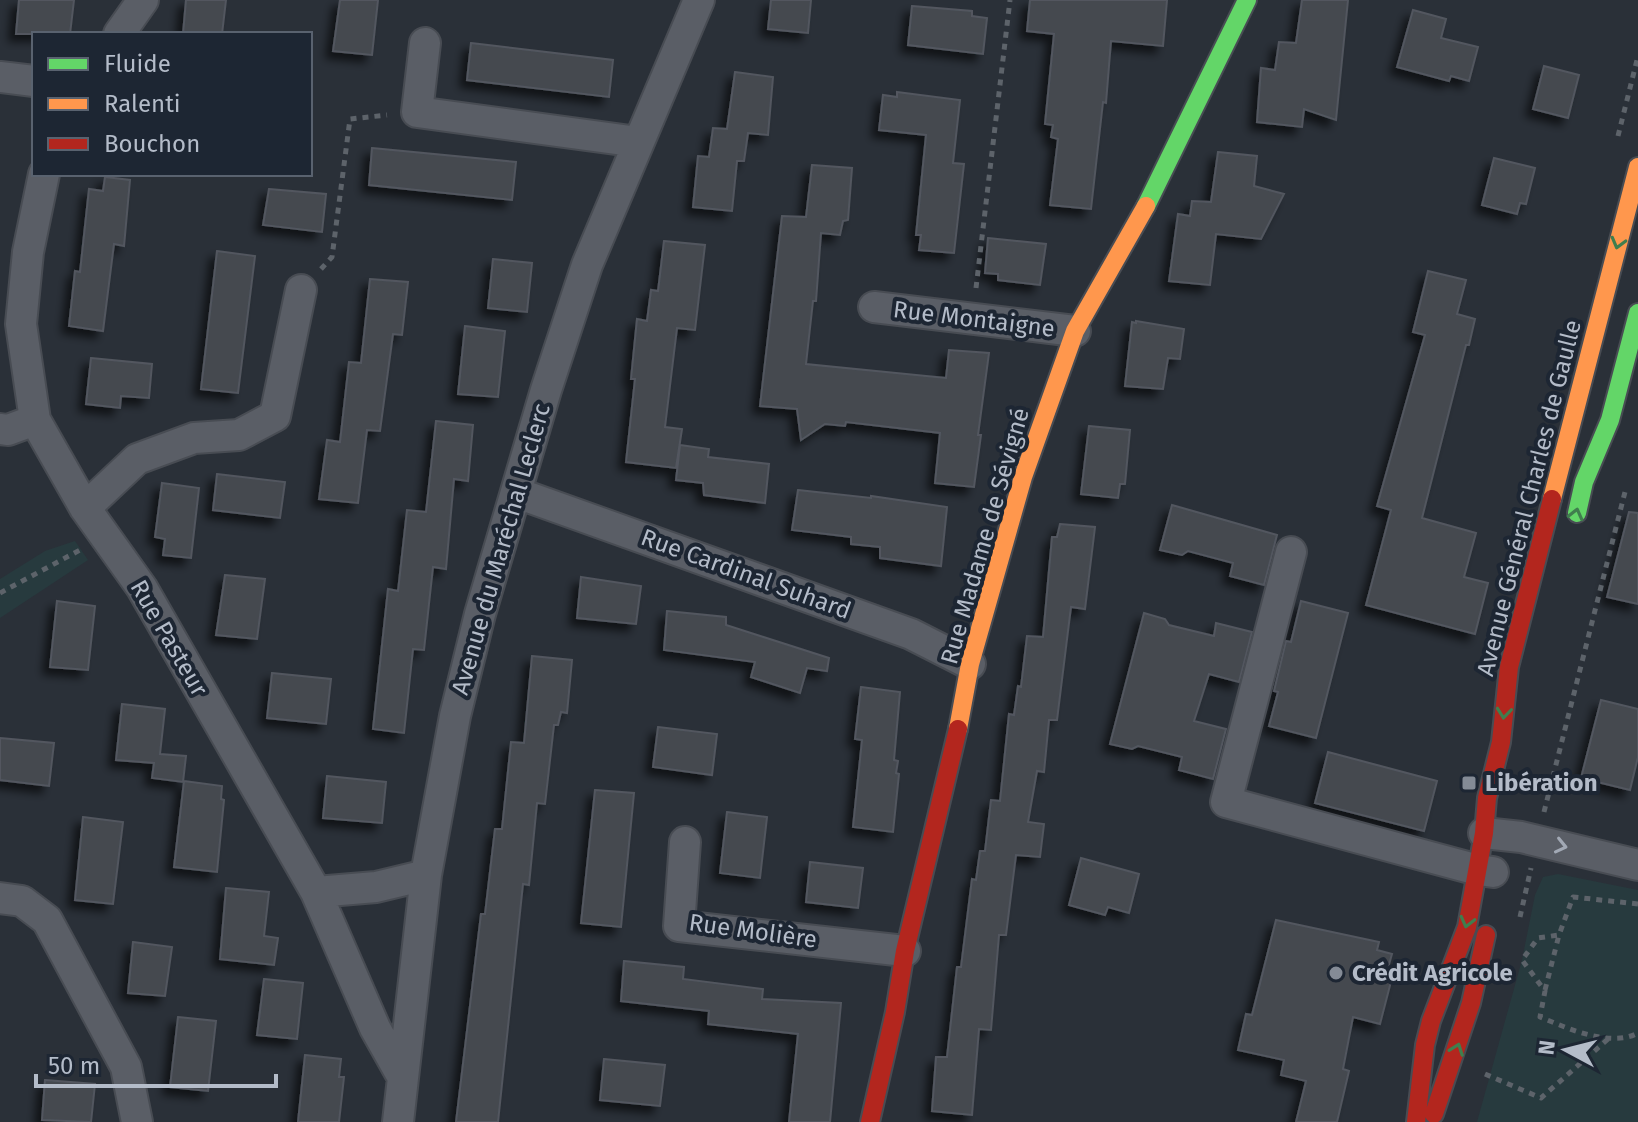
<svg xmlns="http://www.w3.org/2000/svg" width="1638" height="1122" font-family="'Fira Sans',sans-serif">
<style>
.green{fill:#273a3e}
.building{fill:#444950;stroke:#52575f;stroke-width:2;filter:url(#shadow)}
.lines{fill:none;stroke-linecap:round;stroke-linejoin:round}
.street-casing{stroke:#484c53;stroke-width:34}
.fast-casing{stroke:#484c53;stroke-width:22}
.slow-casing{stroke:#484c53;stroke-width:22}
.jam-casing{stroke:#484c53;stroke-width:22}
.path{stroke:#5d636a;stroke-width:5;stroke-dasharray:6 6;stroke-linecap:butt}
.street{stroke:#5a5e66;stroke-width:30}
.fast{stroke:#63d668;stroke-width:18}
.slow{stroke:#ff974d;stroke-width:18}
.jam{stroke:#b3261e;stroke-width:18}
.oneway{stroke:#407e4e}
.oneway2{stroke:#a2a9b5}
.poi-dot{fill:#848b96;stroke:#1d2633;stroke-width:3}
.labels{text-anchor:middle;stroke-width:8;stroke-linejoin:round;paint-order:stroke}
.street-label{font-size:24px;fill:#b4bcc9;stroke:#1d2633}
.poi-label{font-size:24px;font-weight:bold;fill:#b4bcc9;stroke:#1d2633;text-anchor:start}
</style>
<defs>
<filter id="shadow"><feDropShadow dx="-7" dy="7" stdDeviation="4" flood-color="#0009"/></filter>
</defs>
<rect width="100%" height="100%" fill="#2a3038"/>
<path class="green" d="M75,541L88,560L0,618V579L45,551Z
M1558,874L1638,890V1122H1477L1522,960L1535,895L1543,877Z"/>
<path class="building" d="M19,0H74L70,34H16Z
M186,0H226L222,34H183Z
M340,0H378L372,55L333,51Z
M771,0H811L808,33L768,29Z
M1030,0H1167L1163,46L1111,41L1106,103L1103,102L1091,209L1050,205L1058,139L1051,137L1053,125L1045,124L1054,34L1027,31Z
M1302,0H1348L1336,120L1304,109L1302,127L1257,122L1261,68L1275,70L1279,42L1296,43Z
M912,6L972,11V16L987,18L983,54L908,45Z
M1413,10L1446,19L1441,38L1478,47L1469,81L1451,76L1449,81L1397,67Z
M471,43L613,60L609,97L467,80Z
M1544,66L1579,75L1568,118L1533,109Z
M735,72L773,77L768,135L748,133L744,161H737L732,211L693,207L698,156L709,157L713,128L727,129Z
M897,92L960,100L953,163L964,164L954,253L919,250L921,235H916L926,135L879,130L883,95L897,97Z
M372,148L516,162L512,200L369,185Z
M1218,152L1257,156L1254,186L1284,194L1261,239L1216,234L1210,285L1169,281L1178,214L1190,216L1192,201L1211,202Z
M1494,158L1535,168L1526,204L1520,203L1517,214L1482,205Z
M812,165L852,168L848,220L843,221L840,235L821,233L816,301H813L806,364L946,378L949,350L989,353L978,435H981L974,487L935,483L940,433L846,422L845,426L825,424L801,440L797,409L760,406L782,216L806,217Z
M105,177L130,180L124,246L114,244L103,331L69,326L75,271L80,272L89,189L103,191Z
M269,189L326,194L322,232L263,225Z
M988,238L1046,244L1040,285L998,280V274L985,273Z
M664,241L705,245L695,330L677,328L665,427L682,429L676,468L626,462L635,379H631L637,319L647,321L651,290L658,291Z
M217,251L255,256L238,393L201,389Z
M493,259L532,263L527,312L488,308Z
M1428,271L1466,280L1457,314L1475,319L1469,345H1466L1422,518L1476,533L1464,577L1488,583L1475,634L1366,605L1391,510L1377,506L1425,335L1413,332Z
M370,279L408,282L402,335L393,334L380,431L367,430L358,503L319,499L327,440L340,442L349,362L361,363Z
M1136,321L1184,329L1180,359L1168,358L1163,389L1125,386L1132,322L1136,323Z
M465,326L505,331L498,397L458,394Z
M91,358L152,364L149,398L121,396L120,408L86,404Z
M436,421L473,425L468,481L454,479L446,569L433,567L424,650L413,649L404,733L373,729L388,589L398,591L407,510L426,512Z
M1089,426L1130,430L1125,484H1120L1118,498L1081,494Z
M680,445L709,449L708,457L769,464L765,503L704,495L703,483L676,480Z
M217,474L285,482L280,518L213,510Z
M162,483L199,488L191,558L163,555L165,539L155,537Z
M798,490L871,498V496L947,507L941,566L880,558V547L851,544V537L792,530Z
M1172,505L1277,535L1264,585L1230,576L1233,563L1188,551L1182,555L1160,550Z
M1629,512L1638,513V604L1607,597Z
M1060,524L1095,527L1085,609L1071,607L1057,720H1049L1044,772L1037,771L1028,822L1044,824L1040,857L1016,855L1006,935H999L991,1030L979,1029L972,1115L932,1111L936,1057H947L957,967H961L972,879L976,880L980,851H985L991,800L1000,801L1009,714L1014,715L1018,686L1021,687L1027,636L1043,637L1052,537H1057Z
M225,575L265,579L257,639L216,635Z
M581,577L641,586L636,624L577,618Z
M57,601L95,606L88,670L50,667Z
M1301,601L1348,613L1316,738L1269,726L1278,692L1274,691L1286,641L1291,642Z
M667,611L726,617V625L829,658L827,671L807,668L800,693L751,677L755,662L664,650Z
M1144,613L1165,619L1169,625L1214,636L1216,623L1252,632L1239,682L1209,674L1194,721L1226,729L1213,779L1179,770L1182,757L1138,746L1132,749L1110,744Z
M532,656L572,660L567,713L561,712L558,725H554L545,804L537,803L529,885L523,884L498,1122H456L481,914H485L495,829H502L511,742L524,743Z
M272,673L331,679L326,724L267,718Z
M861,687L900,692L894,760L898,761L896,773L899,774L893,832L853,827L862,740L855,739Z
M1601,700L1638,709V757L1630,790L1581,778Z
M122,704L165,709L160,754L186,756L183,782L152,778L154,763L116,760Z
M658,727L717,734L712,775L653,767Z
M0,738L54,743L49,786L0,780Z
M1328,752L1437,781L1424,831L1315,803Z
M327,776L386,782L382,823L323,818Z
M184,781L222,786L221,799L224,800L217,872L174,867Z
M595,790L634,793L621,927L581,923Z
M727,812L767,817L760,878L720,873Z
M83,817L123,822L113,904L75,900Z
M1081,858L1139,874L1129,913L1108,907L1105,915L1069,905Z
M810,862L863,868L858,908L806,902Z
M226,888L269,892L264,936L278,938L274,965L220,959Z
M1276,920L1379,942L1377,950L1392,954L1388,968L1394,970L1380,1024L1353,1017L1343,1069L1349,1071L1337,1122H1296L1306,1081L1281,1075L1284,1060L1238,1050L1246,1014L1252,1015Z
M133,942L172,947L165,996L128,993Z
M624,961L684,967L683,979L763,989L762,999L841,1003L830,1122H789L798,1034L708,1024L709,1011L621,1001Z
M264,979L303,983L297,1039L257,1035Z
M178,1017L216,1021L208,1091L170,1087Z
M305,1055L341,1059L339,1077H344L339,1122H298Z
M604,1059L665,1065L660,1106L600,1100Z
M45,1080L95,1084L91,1122L42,1120Z"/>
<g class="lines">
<defs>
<path id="street" d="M119,34L143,0
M425,43L417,112L638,142
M0,77L34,81
M44,174L28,252L21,324L35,420L85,508L142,588L316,892L375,1028L402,1076
M874,307L1075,331
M0,429L8,430L35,420
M517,493L911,634L970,664
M85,508L137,459L194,438L239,435L275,416L301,290
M1291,552L1226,802L1478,870L1493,872
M1484,833L1521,837L1638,865
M685,842L679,926L905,951
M316,892L376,887L426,875
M0,898L22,901L47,920L126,1067L137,1122
M398,1122L426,875L455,716L480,614L546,390L587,265L699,0"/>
<path id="fast" d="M1146,206L1247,0
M1577,513L1584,482L1610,420L1638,313"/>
<path id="slow" d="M1552,499L1638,167
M958,729L970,664L1023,477L1075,331L1146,206"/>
<path id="jam" d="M1434,1114L1471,1003L1486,935
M870,1122L895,1012L905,951L958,729
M1416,1122L1425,1045L1431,1021L1467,927L1484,833L1487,798L1501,742L1509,667L1552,499"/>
</defs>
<use href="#street" class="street-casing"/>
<use href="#fast" class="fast-casing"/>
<use href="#slow" class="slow-casing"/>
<use href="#jam" class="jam-casing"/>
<path class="path" d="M1618,136L1638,56
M321,269L332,257L350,119L387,115
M976,288L1010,0
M0,593L80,550
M1544,812L1626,488
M1638,904L1573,897L1559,935L1538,938L1522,960L1545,991L1540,1017C1567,1028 1610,1048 1638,1033
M1520,917L1531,868
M1545,990L1559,935
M1485,1074L1541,1098L1608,1039"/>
<use href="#street" class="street"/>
<use href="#fast" class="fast"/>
<use href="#slow" class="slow"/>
<use href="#jam" class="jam"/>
</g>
<defs><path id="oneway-chevron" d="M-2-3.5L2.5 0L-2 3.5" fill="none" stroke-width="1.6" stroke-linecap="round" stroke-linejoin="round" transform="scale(2)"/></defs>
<g class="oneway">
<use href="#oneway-chevron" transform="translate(1618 243) rotate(105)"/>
<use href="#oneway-chevron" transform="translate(1576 514) rotate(-76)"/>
<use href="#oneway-chevron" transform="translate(1504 713) rotate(96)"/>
<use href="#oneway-chevron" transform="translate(1467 922) rotate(104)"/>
<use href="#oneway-chevron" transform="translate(1457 1049) rotate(-70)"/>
</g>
<use class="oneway2" href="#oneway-chevron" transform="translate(1561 846) rotate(13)"/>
<g class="poi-dot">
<rect x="1461" y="775" width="16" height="16" rx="4"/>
<circle cx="1336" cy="973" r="8"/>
</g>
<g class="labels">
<g class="street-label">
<text transform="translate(974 319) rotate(7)" y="8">Rue Montaigne</text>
<text transform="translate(1529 498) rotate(-76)" y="8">Avenue Général Charles de Gaulle</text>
<text transform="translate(985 536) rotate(-74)" y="8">Rue Madame de Sévigné</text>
<text transform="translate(501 549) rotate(-74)" y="8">Avenue du Maréchal Leclerc</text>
<text transform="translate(746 574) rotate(20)" y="8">Rue Cardinal Suhard</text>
<text transform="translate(169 638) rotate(60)" y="8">Rue Pasteur</text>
<text transform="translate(753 931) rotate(8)" y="8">Rue Molière</text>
</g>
<g class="poi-label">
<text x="1485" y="791">Libération</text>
<text x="1352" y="981">Crédit Agricole</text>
</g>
</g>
<rect x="32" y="32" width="280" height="144" fill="#1d2633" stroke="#59626f" stroke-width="2"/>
<rect x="48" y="58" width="40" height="12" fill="#63d668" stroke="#59626f" stroke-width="2"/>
<text x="104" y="72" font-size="24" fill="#b4bcc9">Fluide</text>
<rect x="48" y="98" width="40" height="12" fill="#ff974d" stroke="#59626f" stroke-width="2"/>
<text x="104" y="112" font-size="24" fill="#b4bcc9">Ralenti</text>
<rect x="48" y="138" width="40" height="12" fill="#b3261e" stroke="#59626f" stroke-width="2"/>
<text x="104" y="152" font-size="24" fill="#b4bcc9">Bouchon</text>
<g transform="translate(1566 1050) rotate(277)" stroke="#1d2633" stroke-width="6" paint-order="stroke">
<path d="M0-6L14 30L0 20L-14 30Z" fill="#b4bcc9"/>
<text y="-12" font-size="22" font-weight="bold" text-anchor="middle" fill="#b4bcc9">N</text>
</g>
<path d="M36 1074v12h240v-12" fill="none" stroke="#b4bcc9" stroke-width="4"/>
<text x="48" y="1074" font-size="24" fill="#b4bcc9" stroke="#1d2633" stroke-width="6" paint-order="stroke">50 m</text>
</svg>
